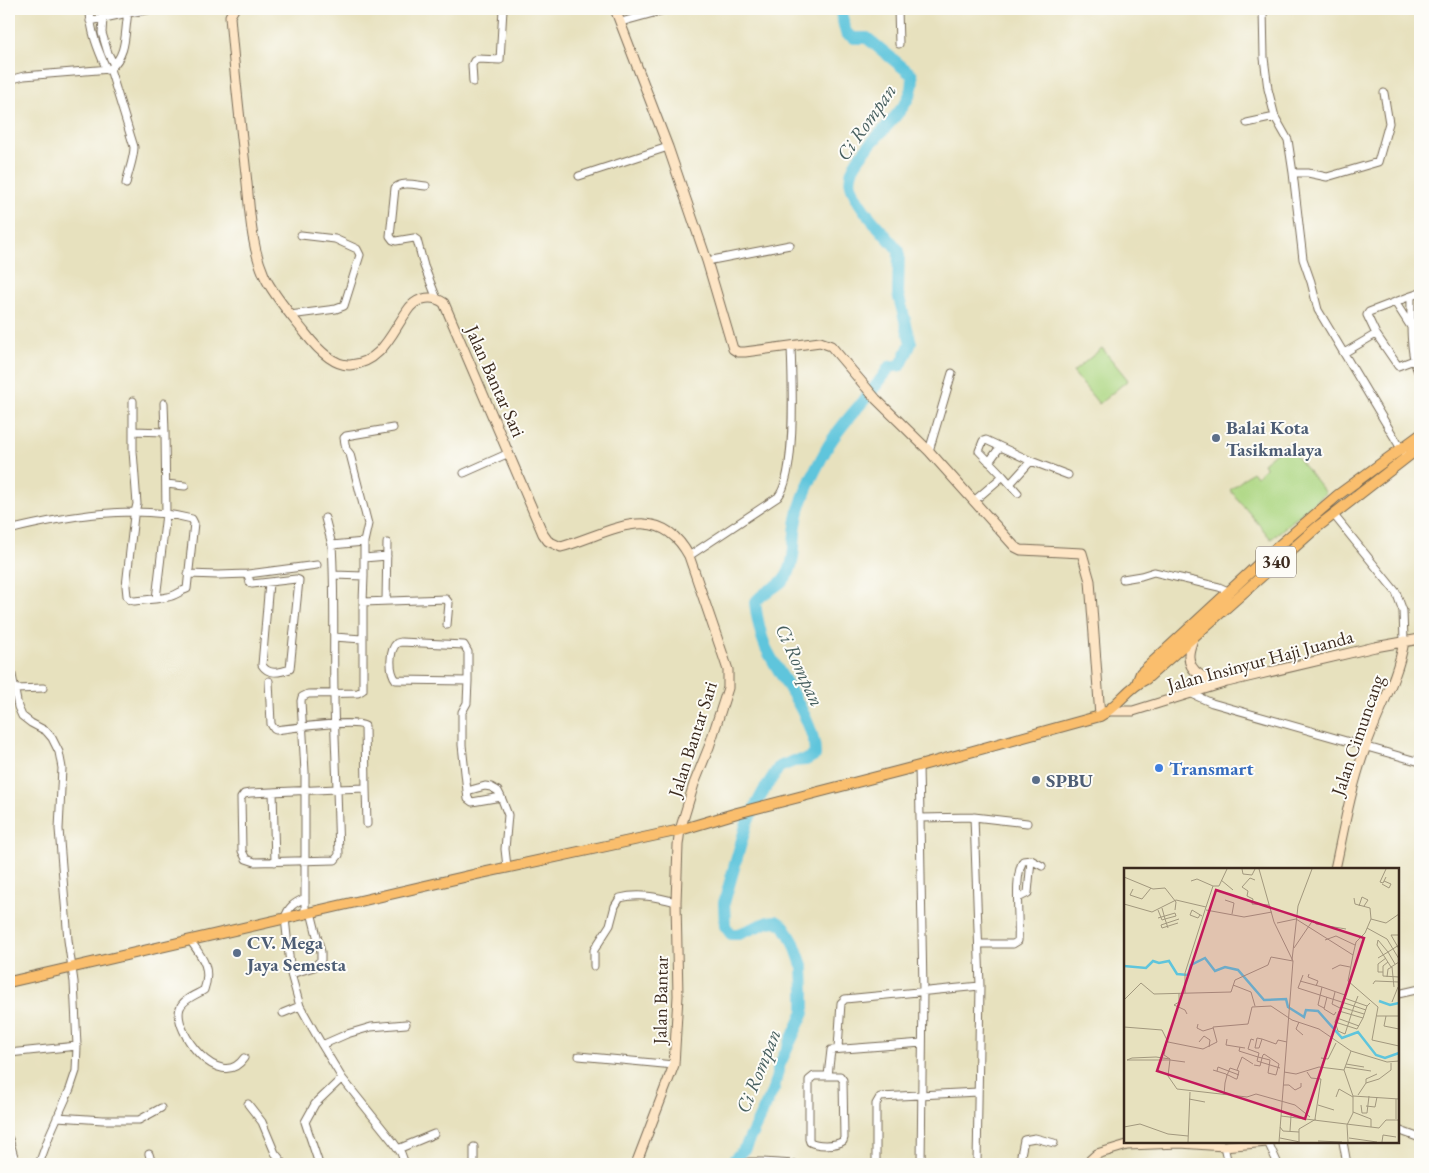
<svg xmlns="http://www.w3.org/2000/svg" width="1429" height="1173" font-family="'EB Garamond',serif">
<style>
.green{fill:#add783;stroke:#748050}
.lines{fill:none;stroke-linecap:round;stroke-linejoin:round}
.river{stroke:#5fc5dc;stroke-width:12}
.street-casing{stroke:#776a56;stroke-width:9}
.secondary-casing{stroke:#776a56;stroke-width:11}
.primary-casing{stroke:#776a56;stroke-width:12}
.street{stroke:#fff;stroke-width:7}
.secondary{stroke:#fde5c5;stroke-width:9}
.primary{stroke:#fabe6d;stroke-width:10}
.service-dot{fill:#5c6f8a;stroke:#fdfcf7;stroke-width:2}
.shop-dot{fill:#3f7fe0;stroke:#fdfcf7;stroke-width:2}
.labels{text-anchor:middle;stroke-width:4;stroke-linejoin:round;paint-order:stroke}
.shield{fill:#fdfcf7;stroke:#75695f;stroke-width:1}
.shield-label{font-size:18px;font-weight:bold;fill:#3b2a1e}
.street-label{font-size:19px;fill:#3b2a1e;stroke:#fdfcf7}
.service-label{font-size:19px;font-weight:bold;fill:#4e5e75;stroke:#fdfcf7;text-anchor:start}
.shop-label{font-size:19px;font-weight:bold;fill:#366cbe;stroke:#fdfcf7;text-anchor:start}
.water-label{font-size:20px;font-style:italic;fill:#486060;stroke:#fdfcf7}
.inset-river{fill:none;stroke:#5fc5dc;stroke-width:2.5}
.inset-road{fill:none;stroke:#a2987e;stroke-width:1}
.view{fill:#c2185b;fill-opacity:0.15;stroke:#c2185b;stroke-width:2.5}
.inset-edge{fill:none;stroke:#3b2a1e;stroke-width:2.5}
</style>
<rect width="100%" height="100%" fill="#fdfcf7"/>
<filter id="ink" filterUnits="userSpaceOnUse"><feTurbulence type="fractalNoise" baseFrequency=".02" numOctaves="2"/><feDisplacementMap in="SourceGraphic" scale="10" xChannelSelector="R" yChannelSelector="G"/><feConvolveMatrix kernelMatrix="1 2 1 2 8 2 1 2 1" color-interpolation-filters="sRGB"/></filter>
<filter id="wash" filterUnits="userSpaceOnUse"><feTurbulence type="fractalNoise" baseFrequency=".0096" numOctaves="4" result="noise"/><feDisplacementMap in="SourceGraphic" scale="20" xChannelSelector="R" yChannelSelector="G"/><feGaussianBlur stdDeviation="1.12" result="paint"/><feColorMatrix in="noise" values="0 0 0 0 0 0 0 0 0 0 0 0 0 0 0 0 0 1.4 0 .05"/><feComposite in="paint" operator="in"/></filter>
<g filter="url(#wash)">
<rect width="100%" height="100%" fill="#e7e1be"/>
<path class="green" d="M1102,348L1128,380L1099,404L1073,372Z
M1286,444L1326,493L1271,539L1230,490L1252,472L1256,476L1266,468L1263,463Z"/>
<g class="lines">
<path class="river" d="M762,9C771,13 777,12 787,9
M730,1164L745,1148L774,1088L779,1066L804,1012V990L803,968L794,943L784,926L776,921L768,922L739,934H731L725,926L724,903L747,822L763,792L779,767L794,761L806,760L815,755C816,721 781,679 766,648C760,634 757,618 755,603C762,591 777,589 786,577C796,562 793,542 796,525C800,498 814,472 827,448C844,418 872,396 889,367L901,365L911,343L898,294L899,251C884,232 857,208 851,185C842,153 922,111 912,75L867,38H854L846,33L840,9"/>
</g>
</g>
<g filter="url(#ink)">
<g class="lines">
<defs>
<path id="street" d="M90,9C90,31 98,50 107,70
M100,9L103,18L102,33L108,53L114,65
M898,9L899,44
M1263,9L1264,58L1268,89L1275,117L1288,140L1293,173L1303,259L1311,282L1318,310L1403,452
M90,21L128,13
M621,22L668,9
M110,69L134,147C134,159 128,172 126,184
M9,80L24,76L110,69C128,53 124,34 128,13L153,9
M473,82L472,65L474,61L478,59L500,60L503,9
M1247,123L1275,117
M1293,173H1308L1327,177L1378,162L1389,123L1384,93
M579,176L668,147
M426,186C416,185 402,181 395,188L390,236L393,240L396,241L414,238L417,240L424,266L437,299
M707,261L790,245
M1420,293L1411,296C1411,316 1409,359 1420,375
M1395,302L1411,327
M290,315L336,309L344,306L360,255L357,249L335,239L301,235
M1376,334L1398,366L1414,360
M1344,353L1376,334L1367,315L1369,312L1411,296
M164,403L165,432
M133,431L165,432L166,514L156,599
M929,451L952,373
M989,462L1000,447
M464,473L509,453
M1003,476L979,451L983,441L986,440L1031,461
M166,484L185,486
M1010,484L1031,461L1068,475
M974,501L1003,476L1018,493
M1333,514L1396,592L1403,611L1404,641
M325,518L332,545
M9,530C66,516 135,504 192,519L194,523L187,589C180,591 175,596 168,597C157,599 145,600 134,601L130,600L127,596L126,586L134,516L137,504L133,451V401
M689,556L778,497C797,475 792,377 791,347
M364,558L387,556
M188,574L218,575L248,574L250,583L252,584L296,579L299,580L290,669C279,673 268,675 262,665L269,583
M248,574L317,565
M334,575L364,576L363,602
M364,576V542L368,524L350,454L346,449L344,438L346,436L393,428
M1123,579L1141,576L1154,572L1219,587L1228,591
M386,601L387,543
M334,637L362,639
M9,659L18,707L22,716L31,723L46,731L52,738L59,752L62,768L59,829L68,940L74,982L77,1046L76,1071L70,1089L50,1134L39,1164
M269,681L271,724L274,729L276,730C292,728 355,719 365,726L366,788L337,789L339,855L335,860L255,862L246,859L242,851L241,798L244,794L250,793L337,789C336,756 334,724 334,692C333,643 335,594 332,545L364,542
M468,681V652L464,645L401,642L397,643C389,650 389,671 396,680L468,681L467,703L462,712V745L467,791L485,786L491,787L498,791L501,797L508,815L505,849L507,867
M16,689L43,688
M1192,694L1212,703L1420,762
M919,766L920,818
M366,788L367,824
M467,791L468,799L472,802L501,797
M273,792L275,862
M305,898C294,903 288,907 285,918L291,974L300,1006L322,1045L342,1078L394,1143L401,1153L405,1164
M1018,898L1028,893L1031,860
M305,913V772L301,701L302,697L308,694L358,693L363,690V602L446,599L449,603L447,625
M190,940C202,957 212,968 204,990C196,995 183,999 180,1008C172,1031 220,1093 244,1058
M979,944H1013L1018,941C1020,921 1013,878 1023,861L1031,860L1042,866
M594,966V950L610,925L615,906L620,898C639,893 657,897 676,902
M291,974L314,967L321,960V952L311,912
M1398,994L1420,989
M283,1013L300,1006
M322,1045L347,1034L371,1027L406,1024
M838,1048L841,1003L845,999L980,986L974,817
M9,1053L77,1046
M579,1056L674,1065
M828,1076H840L843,1080L844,1138L843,1141C836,1146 817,1146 810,1142L809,1139V1080L814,1076H828L831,1050L922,1043
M248,1104L262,1122L275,1153L284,1164
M57,1117L103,1120H139L161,1108
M1398,1130L1420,1138
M9,1139L16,1164
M1268,1142L1278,1164
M1343,1142L1347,1164
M1224,1146L1228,1164
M398,1149L434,1134
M149,1154L152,1164
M319,1164L305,1122L315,1104L342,1078
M474,1164V1147
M742,1164L749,1162H762
M762,1164V1162L795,1164
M876,1164V1104L880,1097L978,1092
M921,1164L923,991L920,818L974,817L1027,823
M977,1164L980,986
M1025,1164L1021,1155L1024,1140L1035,1138L1054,1143"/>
<path id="secondary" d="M234,9L230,16C234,69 240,121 246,174C250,208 250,243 264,275C271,292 293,318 305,333C315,346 332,366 350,365C383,363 393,329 410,307C419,297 433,295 444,303L543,534L548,541L561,547C606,535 658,497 689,556L724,658L728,670V688L709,747L694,784L680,830L678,845L676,902L678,996L674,1065L636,1164
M615,9L668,147L707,261L733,349L738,352H745L820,342L831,346L876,399L929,451L1015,547L1021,550L1082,553L1090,581L1100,716
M1194,635C1193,641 1189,648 1189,655C1188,673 1208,681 1223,682
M1109,711H1133L1227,682L1375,647L1420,639
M1335,869C1344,828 1351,786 1366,746C1378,711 1398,678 1404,641
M1086,1164L1097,1154L1127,1145L1180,1143L1224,1146L1267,1142"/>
<path id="primary" d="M1137,683L1141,673L1274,550L1338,495L1420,435
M9,982L477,874L680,830L737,813L919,766L1100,716C1118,706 1128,687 1146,679L1316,528L1420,447"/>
</defs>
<use href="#street" class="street-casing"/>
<use href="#secondary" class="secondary-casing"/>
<use href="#primary" class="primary-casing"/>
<use href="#street" class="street"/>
<use href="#secondary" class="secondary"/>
<use href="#primary" class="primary"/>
</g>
</g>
<g class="service-dot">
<circle cx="1216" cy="438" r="5"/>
<circle cx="1036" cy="780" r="5"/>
<circle cx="237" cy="953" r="5"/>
</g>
<circle class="shop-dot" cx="1159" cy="768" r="5"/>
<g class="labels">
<rect class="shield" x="1256" y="546.5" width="40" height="31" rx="4"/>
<g class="shield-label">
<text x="1276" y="568">340</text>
</g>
<g class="street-label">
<text transform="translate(496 381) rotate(66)" y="7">Jalan Bantar Sari</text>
<text transform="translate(1260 660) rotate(-15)" y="7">Jalan Insinyur Haji Juanda</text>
<text transform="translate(1357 735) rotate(-71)" y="7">Jalan Cimuncang</text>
<text transform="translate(692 739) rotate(-72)" y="7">Jalan Bantar Sari</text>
<text transform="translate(660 1000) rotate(-89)" y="7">Jalan Bantar</text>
</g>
<g class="service-label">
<text x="1226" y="434">Balai Kota<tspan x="1226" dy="22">Tasikmalaya</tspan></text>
<text x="1046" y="787">SPBU</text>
<text x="247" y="949">CV. Mega<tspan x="247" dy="22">Jaya Semesta</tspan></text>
</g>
<g class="shop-label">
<text x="1169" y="775">Transmart</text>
</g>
<g class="water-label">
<text transform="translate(866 122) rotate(-55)" y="7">Ci Rompan</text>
<text transform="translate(800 665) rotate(65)" y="7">Ci Rompan</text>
<text transform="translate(758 1071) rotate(-68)" y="7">Ci Rompan</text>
</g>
</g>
<g transform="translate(1124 868)">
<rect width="275" height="275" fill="#e7e1be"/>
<path class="inset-river" d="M0,98L22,100L29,93L35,95L45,93L53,106L64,107L67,97L81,90L91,103L101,99L114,102L140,132L162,131L164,139L180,149L182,142L194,143L218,170L234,164L252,187L261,190L275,185M255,133L266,137L275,135"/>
<path class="inset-road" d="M118,1L119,6L128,7L131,1M135,1L150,54L169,93L155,274M262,1L256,14L259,15L262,9M0,9L29,21L41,20L52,34L51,42M97,12L109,22M131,12L126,10L118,19L124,23L123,28L129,31L128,36L145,37M67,13L73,11L89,18M258,16L265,20L267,16L260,13M9,21L6,27L18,31L27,20M230,30L231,36L246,40L247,51M101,32L110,35L108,46M0,36L28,44L52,32L82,39L61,105V125M235,38L238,29L244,32L240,38M82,39L89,18H95L103,1M34,42L38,52L41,51L38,40M82,42L120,49L148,44M76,47L74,50L66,47L68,42L78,48M34,50L51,45L52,48L41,51L44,60M54,55L38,60L37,57L55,51M153,55L172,51L229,87L224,113L254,139L248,172L275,178M243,60L263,71L275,91M275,67H267L275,81M201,72L212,68L231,77M275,77L264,84L254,72L253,77L267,99L275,94M170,80L189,52L192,56L222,61M229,87L232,74L241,65L247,51L262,55L275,46M254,90L264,84L271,96M168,92L174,38L188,1M264,94L259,98V108L275,109M208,101L216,97L226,99M259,104H254V96L262,90M185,106L184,109L194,113L192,118M179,107L174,120L230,138L234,128M263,109L264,101L268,99L270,119M176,113L198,119L194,137L200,140M249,116L251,113L275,114M109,117L127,124L131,138M198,119L221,127M211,124L208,136L216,140M55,125V134L50,137L61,142L63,146M203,129L200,141L210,147L212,144M220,130L243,138M0,132L17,115L30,126L107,124L111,112L144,97L147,89L169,93M268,134L274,119M217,139L240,146M253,148H275M262,148L260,158L275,161M213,150L235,158M239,150L215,143L211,154L233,161L239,150L243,138L246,135M175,154L172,161L179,167M211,154L214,163L221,166L230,138L242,142M74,156L73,160L79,163L89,160M0,159L38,162L44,174L79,181L93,174L89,159L124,156L128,139L147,138L168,152L195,161L227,183L263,194L275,193M103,171L102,177L121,180M138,171L133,170L131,180H135L138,171L152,176L154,172L163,174M130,172L127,171L124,181L135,185L133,193L156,200M43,173L40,187L46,191L44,208L53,221L123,229L132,226L171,237L186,249M75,174L80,168L86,172L85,179M116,179L115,183L134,189L146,192L144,205L152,207L155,196L140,186L139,187L138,190L136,198L130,197M197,190L204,191L212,175M46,191L32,189L8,190L3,192H46M46,192L61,194M222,196L240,199M221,199L247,203M89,202L102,206L103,207H104L112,211H113L115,203L106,200L104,205L103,207L101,215L100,227M113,202L118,189L129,196M93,203L94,199L115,207M160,204L172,206L195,199L220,202M183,204L187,210L197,211L191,251M242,215V211L253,206M159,217H165L171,222L177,219V215M234,227L242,215L255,211L267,202V195M229,228L275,231M212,229L215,221L229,229M65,231L81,234M194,237L210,242M237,237L238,245H243L245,228M242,238L251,239L253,229M229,244L247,251V259M157,248L255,260L262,252H275M272,251V231M0,259L16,256L44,266L64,268M156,259L159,263L175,264M166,263L167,248M156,270L176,274M225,270L253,274M175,273V261L192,251M194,273L218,274M64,274L66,224M224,274L223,257L229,245V228L220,202L227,183M258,274L259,267L272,269"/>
<path class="view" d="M92,22L240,70L181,251L33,203Z"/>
<rect width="275" height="275" class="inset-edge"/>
</g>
<rect width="1429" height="1173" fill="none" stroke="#fdfcf7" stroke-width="30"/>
</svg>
